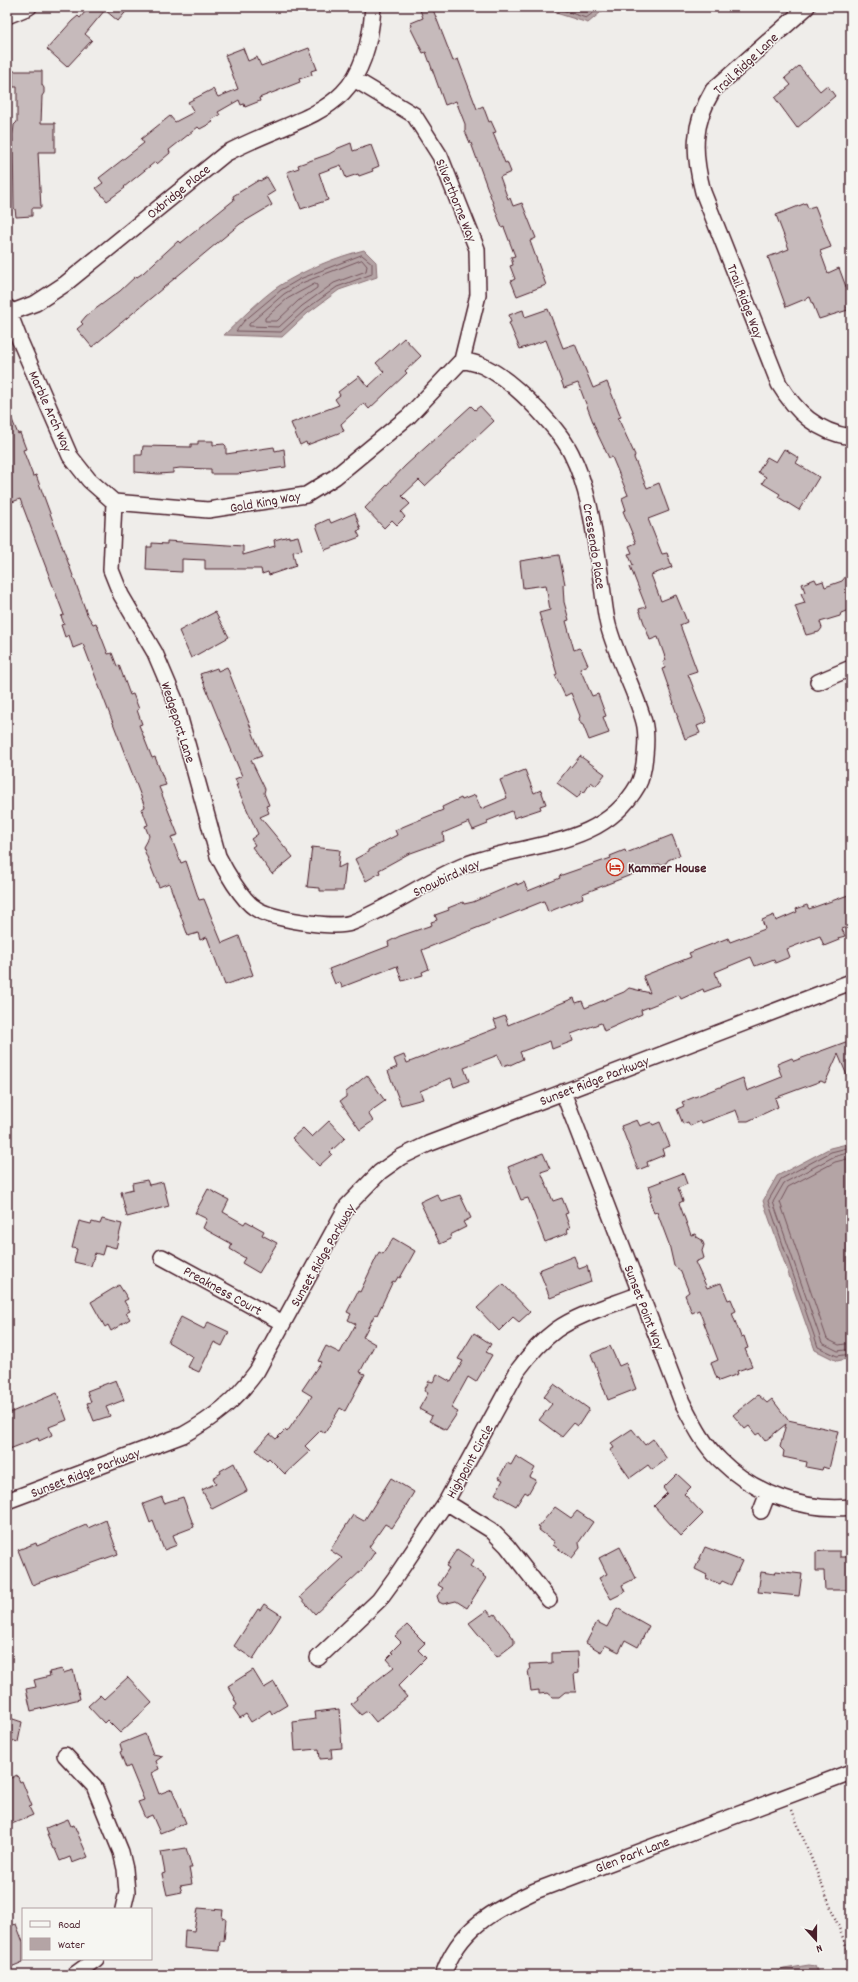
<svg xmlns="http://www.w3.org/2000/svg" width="858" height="1982" font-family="Dekko,sans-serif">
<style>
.water{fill:#b4a4a5;stroke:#8a6f74}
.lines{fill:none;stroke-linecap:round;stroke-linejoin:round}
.shore{stroke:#74545c;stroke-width:1}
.building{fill:#c6babb;stroke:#4a1f2b}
.minor-casing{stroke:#4a1f2b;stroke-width:18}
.path{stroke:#4a1f2b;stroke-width:2.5;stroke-dasharray:1 3;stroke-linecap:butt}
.minor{stroke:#f6f6f2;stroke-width:15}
.labels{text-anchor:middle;stroke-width:3;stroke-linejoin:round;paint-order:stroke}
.street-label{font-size:14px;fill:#4a1f2b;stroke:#f6f6f2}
.poi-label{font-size:14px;font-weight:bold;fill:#4a1f2b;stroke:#f6f6f2;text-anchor:start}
</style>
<rect width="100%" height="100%" fill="#efedea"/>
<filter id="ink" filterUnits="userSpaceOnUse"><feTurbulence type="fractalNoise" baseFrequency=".025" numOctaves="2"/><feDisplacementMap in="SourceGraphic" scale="8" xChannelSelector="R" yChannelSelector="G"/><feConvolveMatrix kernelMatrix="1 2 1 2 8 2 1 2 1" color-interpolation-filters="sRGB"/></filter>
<g filter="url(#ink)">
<path class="water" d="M552,7H607L588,23L556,13Z
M364,250L376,262L377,277L339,290L308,313L282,337L224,335C240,320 261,298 279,286C304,270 336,257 364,250Z
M851,1143V1358L837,1361L815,1350L763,1201L777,1176L830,1148Z
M809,1965L815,1966L819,1975H770L784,1969Z"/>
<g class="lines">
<path class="shore" d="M557,7L559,9L586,18L601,7
M362,255L372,263V274L337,287L305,310L281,332L236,331L244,321L281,290L300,279Z
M362,260L367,266L366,271L334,283L302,306L279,327L249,326V324L284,294L302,283Z
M315,284L317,285V288L298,301L277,321H265V318L287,299Z
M851,1147L831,1152L781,1179L768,1201L818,1347L837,1356L851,1354
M851,1152L833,1157L784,1183L773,1202L822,1343L838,1351L851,1349
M851,1158L835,1162L788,1187L780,1202L827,1339L839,1345L851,1343"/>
</g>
<path class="building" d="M89,7H130L118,21L105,10L85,34L92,40L67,67L47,49L72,21L78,16L80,18Z
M419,7H432L453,61L458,59L477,109L483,106L489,122L491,121L496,132L493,133L505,163L507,162L511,172L500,177L508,199L510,198L513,206L522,203L536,238L530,241L546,285L517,296L511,281L515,279L510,266L513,265L511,257L515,256L504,227L502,228L471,143H470L465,131V124L456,101L445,105L426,52L423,53L410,27L412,26L411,23L423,18Z
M243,48L248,61L257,57L261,66L309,48L317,69L311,71L312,75L299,79L300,82L259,98L260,101L245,107L244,104L241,105L239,100L218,112L220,115L211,120L213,122L200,129L198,127L169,150L170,153L157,164L155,162L124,187L125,188L107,201L96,188L103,183L99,178L144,143L141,139L170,116L175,122L194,112L188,102L213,89L218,97L238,89L225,55Z
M799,66L820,91L827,85L835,96L797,128L775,98L791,85L785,78Z
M13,71H42V85L44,88V93L42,96L41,123H55V152H38L41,208H32V216L16,217L15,209H14L13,135L14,125L17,122V87H13Z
M351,143L353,151L371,145L379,166L372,169L373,171L359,176L358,174L346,178L341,165L319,173L328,200L301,209L287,172L299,168L298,165L329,154L336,150V149Z
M267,177L275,191L267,196L272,205L240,224L92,347L77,329L83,324L81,322L86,316L120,291L136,276L137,277L143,273L178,241L180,243L182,242L229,204L234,200L233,196L259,180L260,181Z
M806,203L808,208L815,206L831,247L820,251L828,273L839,268L851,300V306L847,307L848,310L819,319L810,297L786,307L768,257L789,249L776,215Z
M548,309L563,348L575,344L593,388L607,382L621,417L618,418L635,455L634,458L647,488L659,483L669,511L648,519L662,554L667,553L672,567L651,575L661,601L676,595L684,614L687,622L680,625L697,671L688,674L707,722L697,726L700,733L685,739L677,717H678L673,703H674L662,669L665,668L663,662L666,660L658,637L650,640L639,609L646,607L630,566L633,565L628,554L632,553L629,546L636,543L623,511L626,510L622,498L628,495L612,457L609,458L598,435L578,383L564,388L546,340L520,349L509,323L511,322L509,315L523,310L525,317Z
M404,338L421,356L405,371L407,373L369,409L364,403L341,424L344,431L307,445L306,442L300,445L291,423L339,405L335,399L340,395L338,392L359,376L368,387L384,372L376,363Z
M471,406L475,410L480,406L494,421L425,486L419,480L402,496L410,504L401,512L405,517L397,525L392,520L384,528L365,508L405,466Z
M7,408L18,434L20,433L26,449L23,450L33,476L36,475L87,614L93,624L96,623L108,654L112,653L117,666L119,665L130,695L133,694L139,709L137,710L142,724L139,725L152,758L155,757L166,785L159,787L178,835L171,837L181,863L186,861L199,900L204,899L222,943L239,936L253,975L225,985L207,937L200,940L198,933L188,936L169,883L159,887L143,847L149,836L145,826L148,825L142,809L145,807L83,644L73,648L69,635L65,637L61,625L64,624L61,616L64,615L20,499L7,504Z
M198,441H213V445L224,444L226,446V454L274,447L275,451L284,449L286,467L237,474H211V469L180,468L173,469V473L158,474L135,472V455H142L143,446L191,447V444H198Z
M784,449L799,458L796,463L819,477L799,510L778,497L780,494L762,483L766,477L758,472L767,457L776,462Z
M355,513L361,530L357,531L360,537L325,550L316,525L329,519L331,523Z
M289,536V538L298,536L302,550L293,552L296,566L269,575L268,572L262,574L261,569H205V560L182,559V572L146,570L147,547H152V543L167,544V541L243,546V555L275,546L274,540Z
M559,555L565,584L563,585L564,602L569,620L566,621L574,650L579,648L582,651L588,665L580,669L592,696L598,694L606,716L603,717L609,733L589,740L583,725L581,724L579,719L580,716L571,693L565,696L555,675L557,674L539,613L550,610L546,585L523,588L520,561Z
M851,570V609L841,613L840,616L820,622L822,628L819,632L806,635L795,606L805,603L801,593L805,592L802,584L815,579L817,583L823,581L825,587L842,581Z
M215,612L229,637L191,658L179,631Z
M227,667L262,756L251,760L265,789L264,793L269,805L266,806L269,813L260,817L293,857L272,874L252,847L255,845L251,839L258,834L236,785H238L235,779L242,776L200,674L217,668L218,671Z
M580,756L605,774L596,786L591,782L584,793L582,791L577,798L557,783L570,766L571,767Z
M525,770L534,793L541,790L546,804L540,806L541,809L514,818L512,811L487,821L488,824L473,830L469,822L443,833L444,841L408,854L379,870L380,873L366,881L355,859L368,852V850L397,835L395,830L443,810L442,807L461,798L462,800L475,795L481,809L507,798L500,780Z
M672,835L680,855L668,860L666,863L661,865L659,864L582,894L583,898L548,912L544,901L422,950L429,969L422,972L423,975L402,981L397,966L342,987L340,982L335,984L329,969L389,946L388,942L400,936L432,925L431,922L437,920L435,915L449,910L448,908L463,902L464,904L473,902L517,883V885L524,882L528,891L560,878L559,876L611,858L610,856L625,850L626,853Z
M312,847L340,850L338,868L346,864L343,891H320V888L307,887Z
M851,894V926L842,929L845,936L838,938L839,940L824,946L820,936L787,949L790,957L775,963L774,959L755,966L751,957L715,972L720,986L704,992L703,989L681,999L679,995L641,1010L642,1014L604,1031L601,1023L571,1034L573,1041L552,1049L550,1041L520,1052L523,1059L510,1065L509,1064L502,1066L498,1055L464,1068L469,1081L454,1087L451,1078L420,1091L423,1099L401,1105L388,1071L397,1067L394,1059L404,1055L407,1063L497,1028L494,1020L505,1016L508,1025L574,998L576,1003L582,1001L585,1008L624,992L629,988L650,993L643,976L691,957L689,953L728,938L730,942L765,929L762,920L774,915L776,921L797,912L796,909L807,905L809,909Z
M851,1040V1085L838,1054L825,1083L821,1081L775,1098L778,1107L748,1121H740L736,1110L702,1123L701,1121L690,1126L688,1122L683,1124L677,1109L684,1106L682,1102L743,1078L747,1091L782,1077L777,1064L792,1058L794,1061Z
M367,1075L385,1101L368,1113L373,1121L360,1130L340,1101L346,1097V1092Z
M637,1120L640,1126L651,1122L653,1125L660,1122L670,1146L662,1149L664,1155L647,1162L648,1166L638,1170L621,1126Z
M329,1121L345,1138L330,1152L332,1154L319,1166L292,1138L303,1128L312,1137Z
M543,1153L550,1169L541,1172L553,1201L562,1198L568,1213L565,1214L570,1228L567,1229L568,1233L545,1242L528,1198L521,1200L508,1167Z
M683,1173L687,1184L678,1188L683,1201L679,1203L691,1235L695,1234L697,1237L702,1240L704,1245L702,1251L704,1258L695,1262L707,1288L721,1283L728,1300L731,1299L736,1311L732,1313L741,1337L744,1336L748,1348L745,1349L752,1366L737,1371L738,1374L719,1381L718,1378L717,1379L711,1363L718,1360L699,1310L692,1313L685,1295L689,1292L680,1270L674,1266L669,1244L657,1212L654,1213L650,1201L651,1200L650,1195H652L649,1186Z
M147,1180L149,1185L163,1182L169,1206L127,1217L121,1192L133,1189L132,1183Z
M208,1189L229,1200L223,1212L244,1224L246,1221L264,1231L262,1235L277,1243L259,1273L242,1263L245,1258L230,1249L232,1244L203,1228L207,1219L195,1213Z
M437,1194L441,1201L460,1195L471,1218L463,1222L466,1227L450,1235L451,1239L440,1244L420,1202Z
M102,1219L122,1224L116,1248L105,1245L102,1255L95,1253L91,1266L74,1262L77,1249L72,1248L79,1221L91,1224L92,1222L100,1224Z
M393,1238L415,1251L400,1278L398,1277L395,1282L393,1281L377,1315L375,1314L363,1337L375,1344L360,1372L365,1374L345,1411L340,1408L325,1433L321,1430L305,1446L310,1451L285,1474L269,1458L267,1460L256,1450L270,1434L276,1439L285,1430L287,1432L312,1396L302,1390L321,1362L318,1361L326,1346L340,1353L356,1324L348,1320L351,1314L347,1312L358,1291L360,1292L379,1252L383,1254Z
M574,1256L579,1269L587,1266L591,1282L550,1298L539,1270Z
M503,1284L530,1312L519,1322L513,1317L499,1331L477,1308Z
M119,1285L128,1299L124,1301L130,1311L126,1313L130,1319L111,1331L108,1325L105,1327L91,1302Z
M181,1317L204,1329L208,1322L229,1332L222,1346L214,1342L199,1372L188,1367L193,1357L168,1342Z
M474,1333L491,1344L486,1352L492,1355L476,1382L468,1377L451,1408L458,1412L446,1430L429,1421L432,1416L419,1409L428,1393L424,1391L429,1381L433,1382L437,1374L451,1382L463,1361L458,1359Z
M610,1346L619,1366L626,1363L636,1389L608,1400L591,1354Z
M116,1380L124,1400L106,1407L110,1416L94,1421L87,1403L91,1402L87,1391Z
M554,1384L589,1409L578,1426L574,1423L562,1437L539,1420L552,1404L544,1397Z
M57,1393L67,1420L49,1427L52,1435L39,1441L38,1438L7,1450V1414Z
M758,1395L767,1403L772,1399L788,1420L838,1431L829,1469L823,1467L822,1470L806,1467L807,1462L783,1457L784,1451L780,1447L786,1424L765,1441L759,1433L756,1435L749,1426L745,1429L733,1415Z
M632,1429L645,1445L653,1439L667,1459L652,1470L648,1465L630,1478L610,1450L614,1448L611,1443Z
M516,1456L535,1468L530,1477L536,1480L528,1494L525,1492L516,1506L495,1494L503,1480L499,1478L507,1463L511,1465Z
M234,1463L247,1491L212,1509L202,1490L216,1483L213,1478L221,1473L220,1471Z
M677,1474L691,1487L684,1494L703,1514L681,1536L654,1506L667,1493L663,1488Z
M391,1478L414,1492L405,1507H406L392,1528L385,1524L369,1547L375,1552L364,1568L315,1614L300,1597L342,1558L330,1550L353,1515L364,1521Z
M162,1497L164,1503L183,1497L194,1527L173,1535L177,1545L164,1550L153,1521L150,1523L143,1504Z
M555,1507L571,1518L577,1511L593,1522L579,1542L580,1548L572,1558L553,1545L555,1542L539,1530L540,1528L538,1527Z
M106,1520L118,1554L32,1585L18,1550L36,1543L37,1546L86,1525L88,1528Z
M620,1547L636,1578L622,1585L625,1592L611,1599L599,1578L607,1574L599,1558Z
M705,1547L742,1561L731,1585L722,1581L720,1584L706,1578L707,1575L695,1569Z
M457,1549L474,1560L470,1566L484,1575L483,1576L486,1578L467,1608L456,1601L443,1604L439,1602L437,1596L443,1588L438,1585L449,1568L446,1566Z
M823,1551H840V1557H851V1590H825L824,1571H816V1552Z
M776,1571L802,1574L799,1596L758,1592L761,1572L775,1574Z
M264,1604L281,1615L253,1659L234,1646L258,1609L260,1610Z
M617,1608L649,1626L638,1647L625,1640L619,1652L605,1645L601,1652L586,1643L597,1622L607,1627Z
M487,1610L492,1616L495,1614L514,1639V1644L497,1657L469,1623Z
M407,1625L425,1643L418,1650L426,1658L398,1686L407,1697L376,1722L367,1711L361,1715L351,1704L357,1699L356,1697L394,1667L387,1659L393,1653L391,1652L401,1642L395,1636Z
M578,1652L579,1673L574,1674L576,1692H565L559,1697H553L548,1693L539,1694V1690L531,1691L528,1670H530L529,1664L552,1663V1653Z
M62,1669L63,1673L73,1670L80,1699L31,1711L26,1689L36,1687L34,1680L50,1676L49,1672Z
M253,1670L264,1688L274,1682L287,1705L272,1714L270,1710L251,1722L246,1714L240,1718L233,1708L237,1705L234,1699L235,1698L228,1686Z
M128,1677L152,1703L120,1733L107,1720L104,1723L88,1706L100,1695L104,1699Z
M339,1709L342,1748L331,1749L332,1758L320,1759L319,1749L295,1751L293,1722L316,1719L315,1712Z
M7,1717L22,1722L18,1742L7,1739Z
M145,1734L153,1754L163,1756L156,1761L159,1769L151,1773L159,1794L172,1789L186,1823L160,1833L152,1815L145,1818L138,1802L144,1800L130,1766L126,1768L120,1752L122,1751L120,1744Z
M17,1775L20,1782L22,1781L32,1806L29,1807L33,1815L7,1826V1780Z
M68,1819L71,1826L74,1825L88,1857L72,1863L70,1857L60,1861L55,1849H53L47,1835H49L46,1828Z
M186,1848L192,1868H189L192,1884L180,1886L182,1892L167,1895L162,1874L165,1873L161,1852Z
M198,1908L223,1910L222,1918L226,1919L224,1941H220L219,1951L184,1948L185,1930L194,1931Z
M16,1924L23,1942V1962L11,1967L10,1962L7,1963V1927Z"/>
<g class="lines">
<defs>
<path id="minor" d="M807,7L713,90C692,125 693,153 703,192L779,384C796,412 817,432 851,437
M7,16L29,7
M7,307L20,341L70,456L89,480L114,502
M7,314L36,303L65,284L225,154C305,111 366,119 373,7
M114,502L111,570L121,595L155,653L175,700L218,856C225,870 242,900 255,908C270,919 334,929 351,923C391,908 425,881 465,865C526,841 601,850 638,785C645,772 648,737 644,722C635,689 617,659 608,625C605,613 604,599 602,586C595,541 592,495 571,453C563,437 550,423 538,410C523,394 505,377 485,367C478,363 469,362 462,360
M114,502L208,510L306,495L335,477L409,416L462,360L478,295L477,249L440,156L414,115L354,79
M818,682L851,668
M563,1092L682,1402C693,1423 703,1444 720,1460C753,1493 805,1512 851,1507
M162,1257L283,1323
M7,1501L183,1435C215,1417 235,1401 257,1371L347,1206L380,1172L401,1157L428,1144L851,982
M446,1502L491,1530L507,1546L549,1600
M761,1511L768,1493
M318,1658L379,1600L395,1578L446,1502L518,1370C529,1355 541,1341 556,1330C580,1313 613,1305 640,1294
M65,1755L94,1786L121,1852L125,1869L127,1892L123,1909
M74,1975L96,1959
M443,1975C459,1928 493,1911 535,1891L851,1772"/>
</defs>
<use href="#minor" class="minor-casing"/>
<path class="path" d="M792,1810L851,1958"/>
<use href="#minor" class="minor"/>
</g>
</g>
<defs>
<symbol id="hotel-ring" viewBox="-11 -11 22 22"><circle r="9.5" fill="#f6f6f2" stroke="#c8321e" stroke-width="1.5"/><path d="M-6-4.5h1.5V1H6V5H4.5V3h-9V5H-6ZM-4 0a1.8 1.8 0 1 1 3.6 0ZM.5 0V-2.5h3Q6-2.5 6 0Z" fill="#c8321e"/></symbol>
</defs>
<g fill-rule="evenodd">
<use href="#hotel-ring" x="605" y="857" width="20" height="20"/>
</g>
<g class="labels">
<g class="street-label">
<text transform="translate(745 63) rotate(-43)" y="5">Trail Ridge Lane</text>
<text transform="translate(178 191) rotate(-39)" y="5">Oxbridge Place</text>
<text transform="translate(457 200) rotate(68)" y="5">Silverthorne Way</text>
<text transform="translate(746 301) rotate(69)" y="5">Trail Ridge Way</text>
<text transform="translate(51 411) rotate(66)" y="5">Marble Arch Way</text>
<text transform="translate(265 501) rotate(-10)" y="5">Gold King Way</text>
<text transform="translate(595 546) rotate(81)" y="5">Cressendo Place</text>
<text transform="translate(179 722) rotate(72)" y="5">Wedgeport Lane</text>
<text transform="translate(446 877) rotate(-25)" y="5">Snowbird Way</text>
<text transform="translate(594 1080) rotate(-21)" y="5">Sunset Ridge Parkway</text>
<text transform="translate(322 1255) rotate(-60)" y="5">Sunset Ridge Parkway</text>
<text transform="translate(223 1290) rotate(29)" y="5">Preakness Court</text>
<text transform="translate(645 1307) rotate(69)" y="5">Sunset Point Way</text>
<text transform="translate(469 1461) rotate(-61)" y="5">Highpoint Circle</text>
<text transform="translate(85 1472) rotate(-21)" y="5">Sunset Ridge Parkway</text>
<text transform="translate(632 1854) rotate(-21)" y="5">Glen Park Lane</text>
</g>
<g class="poi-label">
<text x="628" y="872">Kammer House</text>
</g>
</g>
<rect width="858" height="1982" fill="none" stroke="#f6f6f2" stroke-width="24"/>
<rect x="12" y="12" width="834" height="1958" fill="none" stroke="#4a1f2b" stroke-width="1.5" filter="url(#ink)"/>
<rect x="22" y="1908" width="130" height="52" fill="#f6f6f2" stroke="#b1a0a2"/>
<rect x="30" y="1921" width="20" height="6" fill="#f6f6f2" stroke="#b1a0a2"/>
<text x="58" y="1928" font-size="12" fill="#4a1f2b">Road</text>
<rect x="30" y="1938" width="20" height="12" fill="#b4a4a5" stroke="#b1a0a2"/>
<text x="58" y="1948" font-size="12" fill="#4a1f2b">Water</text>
<g transform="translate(816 1940) rotate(159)" stroke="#f6f6f2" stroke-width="3" paint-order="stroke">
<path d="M0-3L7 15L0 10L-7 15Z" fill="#4a1f2b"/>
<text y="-6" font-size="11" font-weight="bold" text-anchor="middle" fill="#4a1f2b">N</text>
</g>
</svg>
